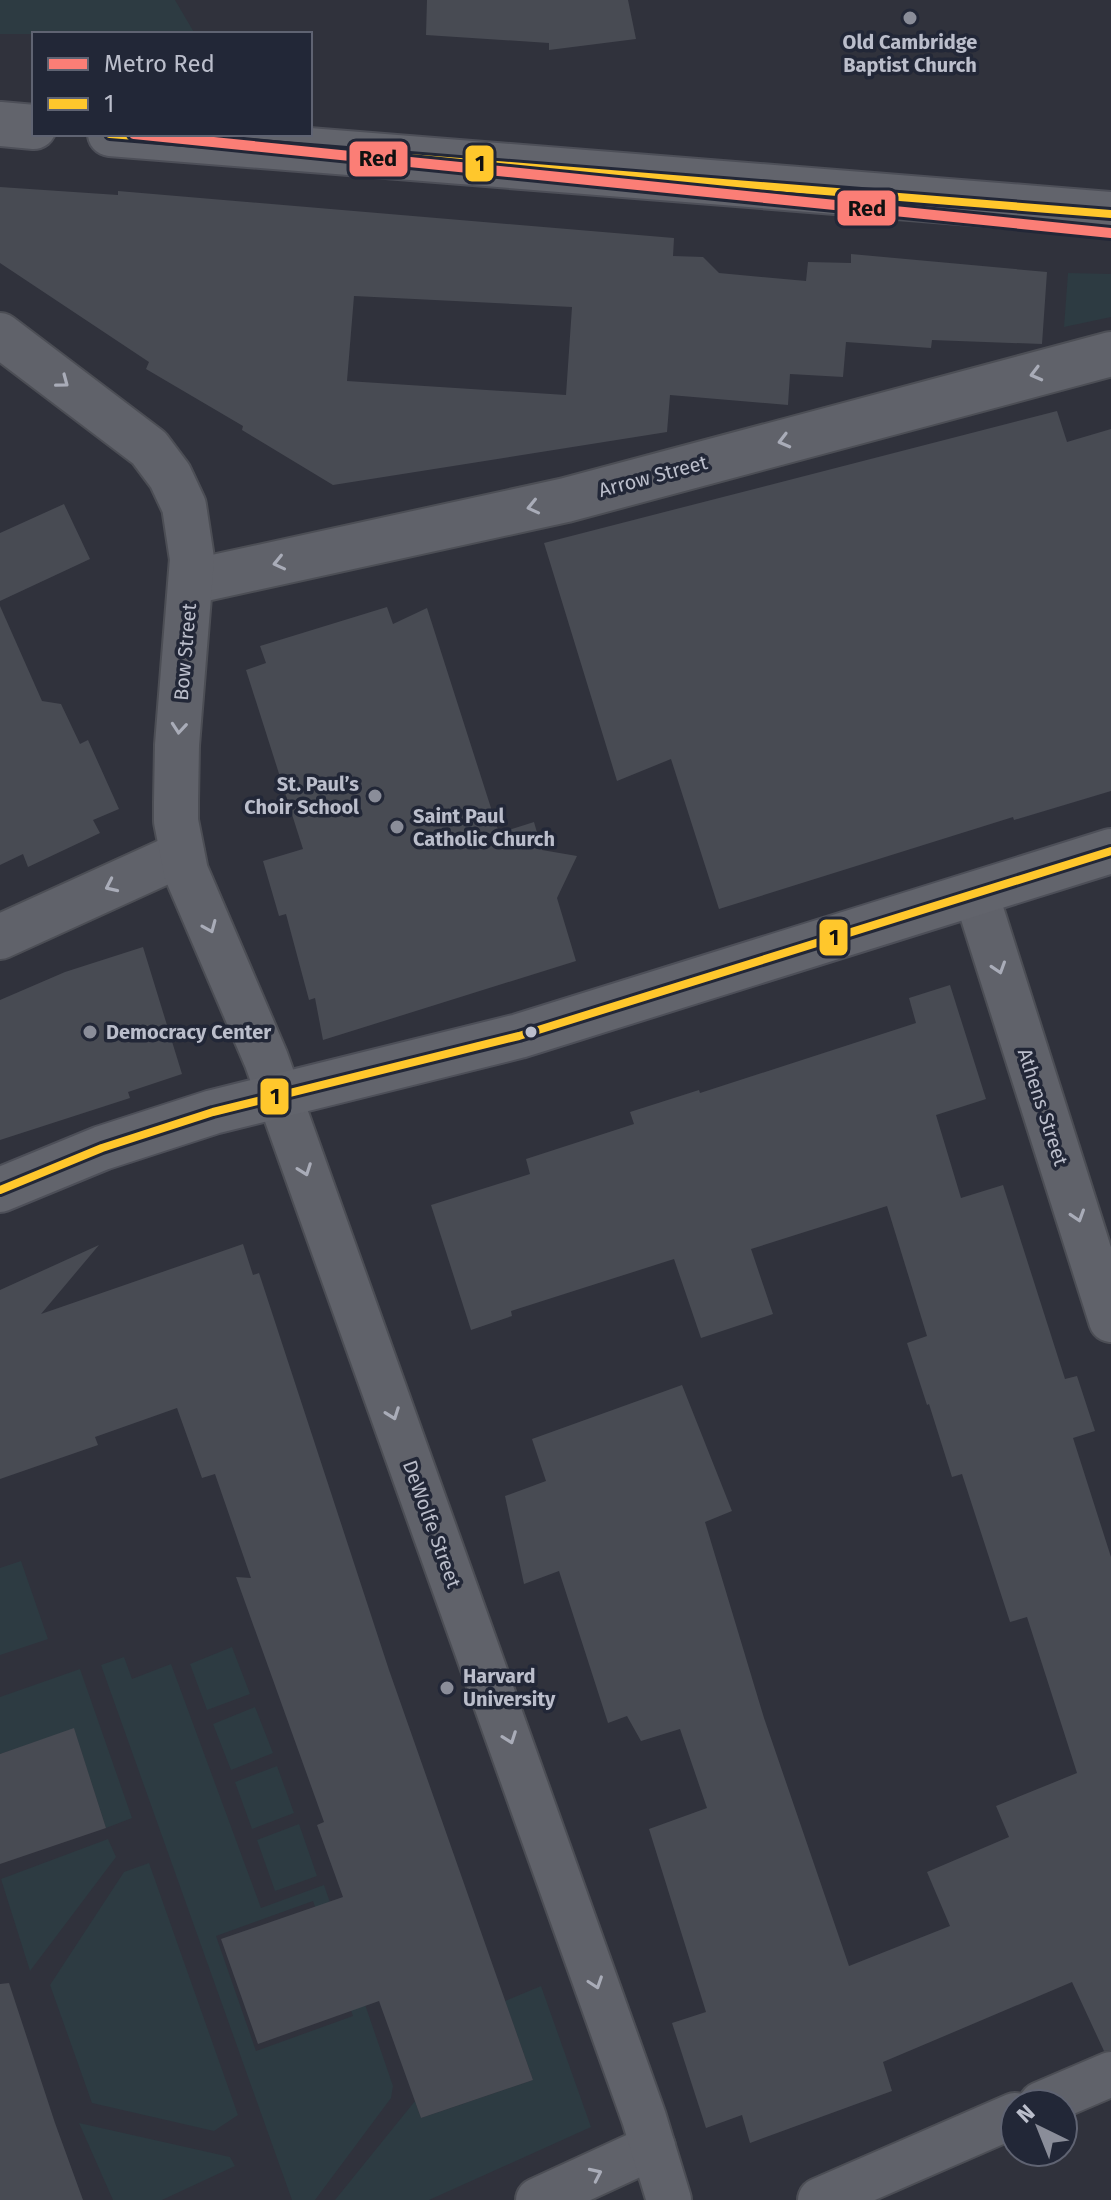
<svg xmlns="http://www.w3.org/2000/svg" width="1111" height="2200" font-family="'Fira Sans',sans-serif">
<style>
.green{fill:#2d3b42;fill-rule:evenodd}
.building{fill:#484b53;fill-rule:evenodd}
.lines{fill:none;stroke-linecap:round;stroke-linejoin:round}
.minor-casing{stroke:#4c4e55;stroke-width:48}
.tertiary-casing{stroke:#4c4e55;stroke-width:48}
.primary-casing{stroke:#4d4f58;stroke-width:48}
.minor{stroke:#60626a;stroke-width:44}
.tertiary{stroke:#60626a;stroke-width:44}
.primary{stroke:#62646c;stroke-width:44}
.bus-1-casing{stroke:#222737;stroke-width:14}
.bus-1{stroke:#ffc72c;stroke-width:8}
.metro-1-casing{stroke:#222737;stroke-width:16}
.metro-1{stroke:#fb7e76;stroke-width:10}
.oneway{stroke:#a9acb8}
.poi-dot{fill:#8a8d99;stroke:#222737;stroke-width:3}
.bus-dot{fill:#bbbecb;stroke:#222737;stroke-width:3}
.labels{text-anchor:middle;stroke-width:7;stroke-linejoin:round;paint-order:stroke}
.poi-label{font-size:20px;font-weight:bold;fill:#bbbecb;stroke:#222737;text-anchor:start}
.street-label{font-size:20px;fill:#bbbecb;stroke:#222737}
.line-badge{stroke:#222737;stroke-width:3}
.pale-badge-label{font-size:22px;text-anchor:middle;font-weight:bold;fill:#111}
</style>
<rect width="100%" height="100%" fill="#30323c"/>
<path class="green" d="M0,0H175L195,34H0Z
M1068,273L1111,274V317L1064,327Z
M21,1561L48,1639L0,1655V1568Z
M232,1647L250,1694L207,1710L190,1664Z
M124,1657L132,1679L171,1664L261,1908L324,1885L393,2086L391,2098L315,2200H292L101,1665ZM313,1901L353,2016L256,2051L216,1936Z
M80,1669L132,1818L106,1828L74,1729L0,1754V1697Z
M255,1707L273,1753L231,1770L213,1724Z
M277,1766L294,1813L252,1829L235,1782Z
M299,1824L317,1876L275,1891L257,1840Z
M108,1839L116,1857L30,1971L1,1879Z
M149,1863L238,2115L214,2131L92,2103L50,1985L124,1872Z
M541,1986L591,2127L429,2200H335L415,2101L421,2118L533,2080L505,2001Z
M79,2123L230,2157L235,2166L162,2200H113Z"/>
<path class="building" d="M427,0H628L636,39L549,50V43L426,35Z
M0,187L118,195V191L674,238L673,256L703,257L719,273L806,281L808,262L851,263V254L1047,272L1042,344L932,340L931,348L846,342L843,377L790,374L788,405L670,395L667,432L333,485L242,430L243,426L146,369L149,362L0,263ZM354,296L572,307L566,395L347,381Z
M1057,411L1067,442L1111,429V791L1014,820L1013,817L719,909L671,759L617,781L544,543Z
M64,504L90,559L0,601V533Z
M0,606L42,701L61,704L80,744L88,740L119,809L93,820L100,833L28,867L23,854L0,865Z
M387,607L393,624L427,608L499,833L534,822L542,850L577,856L557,898L576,961L323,1040L315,998L309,1000L286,914L279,916L263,861L303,849L246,670L266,663L260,646Z
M143,947L182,1074L128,1092L130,1098L0,1140V1000L65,972Z
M950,985L986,1099L936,1115L961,1198L1003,1185L1065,1379L1077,1376L1095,1431L1073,1438L1111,1557V2050L1104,2051L1072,1982L883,2062L892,2091L750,2143L742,2115L706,2128L672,2023L706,2012L649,1829L707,1808L680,1729L641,1741L627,1716L608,1723L559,1571L524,1584L505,1496L546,1481L532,1439L682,1385L732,1511L705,1522L764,1718L849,1966L950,1926L927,1872L1009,1837L996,1806L1077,1773L1027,1617L1010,1622L962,1474L952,1477L929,1404L927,1405L907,1343L927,1336L887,1206L751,1249L773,1314L701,1338L674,1259L511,1311L512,1316L471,1330L431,1205L530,1174L526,1159L634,1124L630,1112L699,1090L700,1093L916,1023L909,998Z
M243,1244L253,1275L259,1273L389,1670L533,2080L421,2118L379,2001L258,2044L221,1939L343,1897L317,1825L324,1822L236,1577L251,1578L215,1474L202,1478L177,1408L95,1437L98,1445L0,1479V1290L99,1245L41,1314Z
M74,1728L106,1828L0,1864V1754Z
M9,1983L55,2123L83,2200H0V1984Z"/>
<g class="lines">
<defs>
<path id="minor" d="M191,582L566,500L1111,354
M976,894L1111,1320
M0,937L182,854
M1041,2104L1111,2074
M538,2200L653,2147
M820,2200L1015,2115"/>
<path id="tertiary" d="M0,335L149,448L170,476L184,506L192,559L177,745L176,802V821L186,872L266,1059L644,2118L669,2200"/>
<path id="primary" d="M0,124L34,127
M110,134L1111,214
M0,1190L102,1148L213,1112L519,1036L1111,851"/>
</defs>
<use href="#minor" class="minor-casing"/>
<use href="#tertiary" class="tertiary-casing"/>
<use href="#primary" class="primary-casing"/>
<use href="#minor" class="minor"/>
<use href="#tertiary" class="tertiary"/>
<use href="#primary" class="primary"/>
<defs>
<path id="bus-1" d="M110,134L1111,214
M0,1190L102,1148L213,1112L519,1036L1111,851"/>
</defs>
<use href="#bus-1" class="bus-1-casing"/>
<use href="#bus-1" class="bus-1"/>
<defs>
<path id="metro-1" d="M134,134L1111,233"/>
</defs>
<use href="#metro-1" class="metro-1-casing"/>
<use href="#metro-1" class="metro-1"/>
</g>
<defs><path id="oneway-chevron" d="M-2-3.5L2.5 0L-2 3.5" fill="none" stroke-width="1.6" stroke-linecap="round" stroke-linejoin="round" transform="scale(2)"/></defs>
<g class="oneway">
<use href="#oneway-chevron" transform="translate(1036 374) rotate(165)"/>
<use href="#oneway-chevron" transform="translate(63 382) rotate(37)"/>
<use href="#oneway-chevron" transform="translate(784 441) rotate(165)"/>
<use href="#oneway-chevron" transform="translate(533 507) rotate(167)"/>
<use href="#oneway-chevron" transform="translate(279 563) rotate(167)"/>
<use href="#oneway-chevron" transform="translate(179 728) rotate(95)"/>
<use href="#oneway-chevron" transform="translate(111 886) rotate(155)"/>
<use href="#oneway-chevron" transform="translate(210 927) rotate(67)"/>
<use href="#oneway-chevron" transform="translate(999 968) rotate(72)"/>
<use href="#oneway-chevron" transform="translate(305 1170) rotate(70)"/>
<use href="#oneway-chevron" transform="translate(1078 1216) rotate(72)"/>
<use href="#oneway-chevron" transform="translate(393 1414) rotate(70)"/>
<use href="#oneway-chevron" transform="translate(510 1738) rotate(70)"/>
<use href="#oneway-chevron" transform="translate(596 1983) rotate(71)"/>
<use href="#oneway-chevron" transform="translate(596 2174) rotate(-25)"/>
</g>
<g class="poi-dot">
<circle cx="910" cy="18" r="8"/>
<circle cx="375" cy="796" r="8"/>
<circle cx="397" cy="827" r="8"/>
<circle cx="90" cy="1032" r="8"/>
<circle cx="447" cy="1688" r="8"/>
</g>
<circle class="bus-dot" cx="531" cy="1032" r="7"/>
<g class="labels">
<g class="poi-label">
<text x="910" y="49" text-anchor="middle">Old Cambridge<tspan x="910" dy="23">Baptist Church</tspan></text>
<text x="359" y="791" text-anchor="end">St. Paul’s<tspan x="359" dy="23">Choir School</tspan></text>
<text x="413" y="823">Saint Paul<tspan x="413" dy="23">Catholic Church</tspan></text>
<text x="106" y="1039">Democracy Center</text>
<text x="463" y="1683">Harvard<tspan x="463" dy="23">University</tspan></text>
</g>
<g class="street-label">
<text transform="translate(653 476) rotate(-15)" y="7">Arrow Street</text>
<text transform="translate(185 652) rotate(-85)" y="7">Bow Street</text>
<text transform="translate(1043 1107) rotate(72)" y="7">Athens Street</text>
<text transform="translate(432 1524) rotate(70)" y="7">DeWolfe Street</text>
</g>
</g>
<g class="line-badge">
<rect x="348" y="140" width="61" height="38" rx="8" fill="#fb7e76"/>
<rect x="464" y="144" width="31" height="39" rx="8" fill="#ffc72c"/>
<rect x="836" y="189" width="61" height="38" rx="8" fill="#fb7e76"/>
<rect x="818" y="918" width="31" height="39" rx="8" fill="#ffc72c"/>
<rect x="259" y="1077" width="31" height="39" rx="8" fill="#ffc72c"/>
</g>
<g class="pale-badge-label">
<text x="378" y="166">Red</text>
<text x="480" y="171">1</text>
<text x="867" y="216">Red</text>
<text x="834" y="945">1</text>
<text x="275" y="1104">1</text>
</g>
<rect x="32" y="32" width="280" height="104" fill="#222737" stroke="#5f6372" stroke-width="2"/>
<rect x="48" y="58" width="40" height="12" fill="#fb7e76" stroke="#5f6372" stroke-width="2"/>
<text x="104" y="72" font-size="24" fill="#bbbecb">Metro Red</text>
<rect x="48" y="98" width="40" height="12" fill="#ffc72c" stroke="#5f6372" stroke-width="2"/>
<text x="104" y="112" font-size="24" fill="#bbbecb">1</text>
<g transform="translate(1039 2128) rotate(317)"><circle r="38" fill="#222737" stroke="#5f6372" stroke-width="2"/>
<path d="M0-6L14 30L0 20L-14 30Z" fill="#8a8d99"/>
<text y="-12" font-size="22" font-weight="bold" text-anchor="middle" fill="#bbbecb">N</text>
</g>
</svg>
